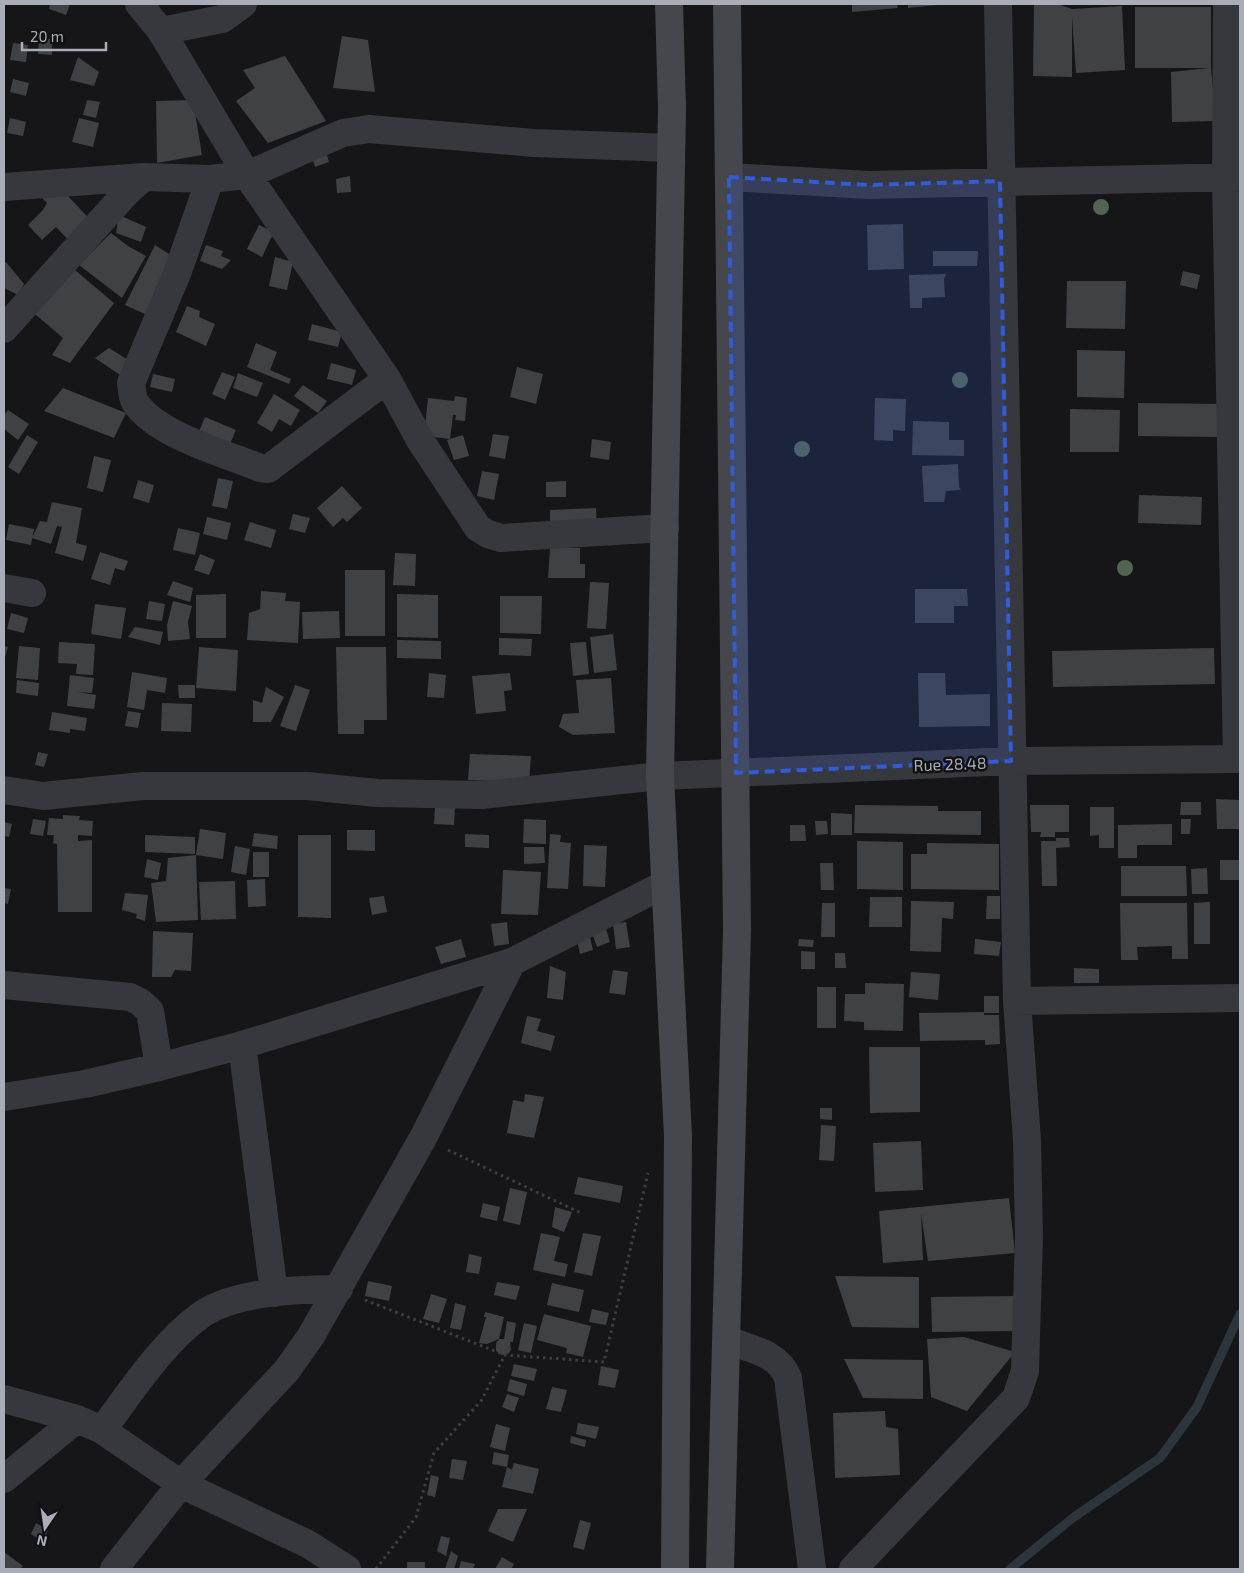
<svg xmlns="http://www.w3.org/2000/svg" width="1244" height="1573" font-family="'Exo 2',sans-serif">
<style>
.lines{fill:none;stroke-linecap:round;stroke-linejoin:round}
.stream{stroke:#2c353c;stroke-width:9}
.building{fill:#404145}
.path{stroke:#3d3f44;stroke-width:3;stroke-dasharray:2.5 4;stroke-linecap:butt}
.minor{stroke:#37383d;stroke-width:28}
.secondary{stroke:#45474d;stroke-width:28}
.tree{fill:#506452}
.marked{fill:#325cd3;fill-opacity:0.2;stroke:#325cd3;stroke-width:4;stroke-dasharray:10 6;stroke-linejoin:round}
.labels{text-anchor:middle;stroke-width:5;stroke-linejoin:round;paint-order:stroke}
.street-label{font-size:16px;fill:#a8adb8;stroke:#111113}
</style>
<rect width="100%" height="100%" fill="#161618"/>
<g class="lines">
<path class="stream" d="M1010,1569L1074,1517L1160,1458L1197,1407L1240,1314"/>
</g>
<path class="building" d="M50,4H70L66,15L49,9Z
M852,4H897L898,8L852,12Z
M908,4H938V5L908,8Z
M1034,4H1058L1072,9L1122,6L1125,70L1076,73L1072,16V77L1033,76Z
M1135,7H1211V68L1216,121L1172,122L1171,72L1209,68H1135Z
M342,36L368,40L375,92L333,88Z
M39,39H52V55L38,54Z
M13,43L28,45L26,62L10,60Z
M285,56L326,121L268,143L236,101L255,88L243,70Z
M78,57L99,72L94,86L70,80Z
M13,79L29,83L26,96L10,92Z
M87,100L100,102L96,118L83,115Z
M193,100L202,155L157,163L156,101Z
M10,118L26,122L23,136L7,133Z
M79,118L99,123L93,147L72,142Z
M326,151L329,162L315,167L311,154Z
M350,176L351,192L337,193L336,179Z
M68,196L96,226L74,246L56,227L42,240L28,225L43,210L47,203L41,197Z
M119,215L146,227L141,242L116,233Z
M903,224L904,269L868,270L867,225Z
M259,225L274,232L262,257L247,249Z
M111,233L128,246L146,256L122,298L79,265Z
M155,245L177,259L154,318L125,305Z
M206,245L223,251L221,256L231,260L222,269L200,261Z
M933,251H978L977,266H933Z
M275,257L293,262L287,290L269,286Z
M6,262L24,284L18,295L4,288V264Z
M75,270L114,303L70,363L52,355L63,338L35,314Z
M1183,271L1200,275L1197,289L1180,285Z
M946,274L944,279L945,297L922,298V308H910L909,275Z
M1067,281H1126L1125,329L1066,328Z
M187,306L200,311L199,317L215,324L206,346L176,332Z
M312,324L342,332L338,347L308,340Z
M256,343L277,352L270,370L291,379L289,384L247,367Z
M109,348L133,363L123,377L95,358Z
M1077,350L1125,351L1124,398L1077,397Z
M331,363L356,370L352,385L327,379Z
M517,367L543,374L536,404L510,397Z
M222,372L235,377L225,400L212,394Z
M238,373L263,383L257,397L233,388Z
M153,374L175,379L172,392L150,387Z
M303,385L327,401L318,413L294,396Z
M63,388L126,413L114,438L44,411Z
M274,394L300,410L291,426L279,419L272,432L257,423Z
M455,396L467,398L465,421L455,420L456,415H453L450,439L463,435L469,456L454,460L447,440L450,439L424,436L428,398L454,401Z
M875,398L906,399L905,431L893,430V441L874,440Z
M1138,403L1222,404L1221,437L1138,436Z
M1070,409L1120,410L1119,452H1070Z
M8,410L29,424L18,440L4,429V415Z
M205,417L236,430L229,446L198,434Z
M913,421L949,422V440H964V456L912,455Z
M493,434L509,436L505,459L489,456Z
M27,435L38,442L19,474L8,467Z
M592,439L611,442L609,460L590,457Z
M94,456L111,460L103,492L87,488Z
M958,464L959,487L961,490L946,491L944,502H924L922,466Z
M482,471L499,474L494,500L477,496Z
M218,478L233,481L227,509L212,506Z
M138,480L154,485L149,503L133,498Z
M566,481V497H546V482Z
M342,486L362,508L347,522L343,518L333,527L317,508Z
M1139,495L1202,497L1201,525L1138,523Z
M52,502L82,508L76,543L87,546L83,561L55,553L62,527L57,526L51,544L32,538L40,521L47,522Z
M596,508L597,528L550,529V510Z
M293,514L310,518L305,533L289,529Z
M207,517L231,523L227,540L203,534Z
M250,522L276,530L271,548L244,540Z
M9,524L34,529L31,545L6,540Z
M178,528L200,533L195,555L173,550Z
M550,548H580V564H585V578H548Z
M100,552L128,561L124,571L115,568L110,585L91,579Z
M395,553L416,554L415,586L393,585Z
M200,554L215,560L209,575L194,570Z
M345,570H385V636H345Z
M173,581L193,588L190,602L167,595Z
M590,582L609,583L606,629L587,628Z
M915,589H967L968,606H954V623H915Z
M261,591L286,593L285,601L300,602L298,643L247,640L249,613L260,609Z
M226,594V638H196V595Z
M397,594L438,595V638L397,637Z
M500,596H542L541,634L500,633Z
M149,601L165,604L162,621L146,619Z
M173,601L192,606L188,622L190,639L168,641L167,625Z
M95,604L126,608L121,639L91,634Z
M339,611L340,638L303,639L302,612Z
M11,613L28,618L24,633L7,629Z
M135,627L163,632L160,645L128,637Z
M613,634L617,670L594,673L590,637Z
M499,638L532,639L531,656L499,655Z
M397,640L441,641V659L397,658Z
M59,642L95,644L93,675L76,674L77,664L58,663Z
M586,642L589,674L573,676L570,643Z
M4,646L8,647L4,660Z
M19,646L40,648L38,680L16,678Z
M199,647L238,650L236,691L196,688Z
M336,647H386L387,720H364V734H338Z
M1214,648L1215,684L1053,687L1052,651Z
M132,672L167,678L165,693L147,690L144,710L127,707Z
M429,673L446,675L444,698L427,697Z
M510,673L512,690L504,691L506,711L476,714L472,676Z
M918,673H945L946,695L990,694V726L919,727Z
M70,675L94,678L92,693L77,692L96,695L94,709L67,706Z
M611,678L615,733L573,735L559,727L563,714L579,713L576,680Z
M17,680L39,683L38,696L16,693Z
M178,685H195V698H179Z
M295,685L310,690L296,731L280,726Z
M266,687L284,697L271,722H253V700L262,703Z
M162,703L192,704L191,732L161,731Z
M128,711L141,713L138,728L125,726Z
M52,712L87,718L85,731L70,729V733L49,730Z
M38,752L48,754L44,767L35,765Z
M470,754L531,756L529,783L468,780Z
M1216,799L1240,800V829H1217Z
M1181,802H1201V815H1180Z
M855,805L938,806V811H981V835L854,833Z
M1030,805H1069V832H1055V837H1040L1041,832H1031Z
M435,806L455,807L454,825L434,824Z
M1090,807H1114V848H1099V835L1090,836Z
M831,813L852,814V835H831Z
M63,815L80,816L79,820L93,821L92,836L78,835V841L92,840V912H58L57,844L53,843L54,835H47L49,818L63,819Z
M33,819L46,821L43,836L30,834Z
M524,819L546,820V844L523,843Z
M1181,819H1191L1190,834H1181Z
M815,821H827L828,834L816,835Z
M4,822L12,824L9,837L4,836Z
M1172,824V845H1137V858H1118V825Z
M790,825H805L806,841H790Z
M200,829L226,833L223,859L196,855Z
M347,830H375V851L347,850Z
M254,833L278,836L277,849L252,846Z
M465,834L489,835V848L465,847Z
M550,834L561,835L560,842L571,843L568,889L547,888Z
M145,835L195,837V854L145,852Z
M298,835H331V918L298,917Z
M1056,838H1069L1070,847L1056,848L1057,886H1042L1041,841H1056Z
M857,841L903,842V890L857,889Z
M927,843L999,844V890L911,889V854H927Z
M584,845L607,846L605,887L583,886Z
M235,846L250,849L246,875L231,872Z
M524,847H544L545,863L524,864Z
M253,852H269V877H253Z
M196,855L198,920L156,922L151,883L166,881L168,858Z
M147,859L161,863L158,880L144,877Z
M1220,860H1240V880H1220Z
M820,863H833L834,890H821Z
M1121,866H1186L1187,896H1121Z
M1207,868L1208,894H1192L1191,869Z
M503,870L541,872L538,915L501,914Z
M265,879L266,906L248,907L247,880Z
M235,881L236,919L201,920L199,882Z
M4,888L11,889L8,904L4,903Z
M125,893L148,895L145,921L136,918L137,914L122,910Z
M384,896L387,912L372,915L369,898Z
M987,896H1000V919H986Z
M870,897H902V927H869Z
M911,901L954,902L953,919L942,918L941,952L910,951Z
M1210,902V944H1194V903Z
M822,903H835V937H821Z
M1120,903H1187L1188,959H1172V946L1137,947L1138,960H1121Z
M507,922L509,944L494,946L491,924Z
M626,922L630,947L616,949L613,924Z
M605,926L610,942L597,947L591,930Z
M153,931L193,933L191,971L175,970L171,977H152Z
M589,933L593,950L580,954L576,936Z
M461,939L466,957L441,964L435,947Z
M799,939L814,940L813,947L798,946Z
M975,939L1001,942L999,956L974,954Z
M801,951L815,952V969H801Z
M835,953H845L846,968H835Z
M550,966L566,972L563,1000L547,998Z
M1074,968L1099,969V983H1074Z
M613,970L628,972L625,995L609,993Z
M911,972L940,974L938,1000L909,997Z
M865,983L904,984L903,1031L864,1030V1022L844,1021L845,994H865Z
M817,987H836V1028H817Z
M984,996H999V1013H984V1015H999L1000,1044L985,1045V1040L920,1041L919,1013L984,1012Z
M527,1016L541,1019L537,1031L555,1036L551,1051L521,1043Z
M869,1047H920V1112L870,1113Z
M525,1094L544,1097L534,1138L507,1133L513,1100L524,1102Z
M820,1108H832V1120L820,1119Z
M821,1125L836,1126L834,1161L819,1160Z
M921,1141L923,1190L875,1192L873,1143Z
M578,1177L623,1186L620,1203L574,1194Z
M510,1188L527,1192L520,1225L503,1221Z
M1009,1198L1015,1253L928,1261L921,1213L923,1260L883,1263L879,1211Z
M483,1203L500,1207L497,1221L480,1217Z
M555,1207L572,1212L564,1232L552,1227Z
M541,1233L560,1237L554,1261L568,1264L565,1277L533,1270Z
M583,1233L601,1236L592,1276L574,1272Z
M469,1254L482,1257L479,1274L466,1272Z
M835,1276L919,1277V1328L852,1327Z
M368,1281L392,1286L389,1301L365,1296Z
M497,1282L520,1286L516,1300L494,1295Z
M552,1283L584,1290L579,1312L547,1305Z
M431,1294L447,1299L439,1323L423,1319Z
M1020,1296L1021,1331L932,1332L931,1297Z
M455,1303L466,1306L461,1330L450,1328Z
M592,1309L609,1313L606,1325L589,1322Z
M485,1312L504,1317L499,1339H504L507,1321L516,1323L513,1342H510L511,1350L508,1354L502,1355L496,1351V1343L499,1339L487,1344L479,1343L486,1317H484Z
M544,1314L591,1326L583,1357L566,1353L567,1348L537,1340Z
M524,1323L537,1326L531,1353L518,1350Z
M964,1337L1015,1352L967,1411L931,1397L927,1339Z
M844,1359L923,1360V1399L863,1398Z
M514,1364L537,1369L534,1381L511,1376Z
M601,1366L619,1370L615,1388L598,1385Z
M510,1379L527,1384L524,1396L507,1391Z
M552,1387L567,1390L561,1412L546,1409Z
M507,1394L519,1398L514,1412L502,1407Z
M885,1411L886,1427L898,1429L900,1475L835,1478L833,1413Z
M578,1423L599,1427L596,1439L576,1434Z
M496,1424L510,1428L505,1451L490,1447Z
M571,1436L586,1440L585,1447L570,1443Z
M494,1452L509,1455L507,1467L492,1464Z
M452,1459L467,1461L463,1480L449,1478Z
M514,1463L539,1469L533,1494L502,1487L507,1467L512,1470Z
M431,1475L439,1477L435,1497L427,1495Z
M498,1509H527L513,1542L488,1531Z
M580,1520L591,1523L584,1550L573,1547Z
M36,1523L48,1530L43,1542L31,1534Z
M441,1536L450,1538L446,1556L437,1551Z
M451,1551L458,1556L454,1569H445Z
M4,1552L23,1566L20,1569H4Z
M502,1557L514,1564L511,1569H495Z
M461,1561L475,1564L473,1569H459Z
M407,1562H425V1569H407Z"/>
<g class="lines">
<path class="path" d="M448,1150L583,1214
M365,1300L505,1355L604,1362L648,1173
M376,1569L416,1517L434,1453L481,1401L505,1355"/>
<path class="minor" d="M139,4L161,31L247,175L387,379L420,440L478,528L488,534L501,538L665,528
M1227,4L1226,177L1237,759
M161,31L222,19L243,4
M729,177L869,185L1240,177
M210,179L178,271L131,383C132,389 132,397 135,402C156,435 224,453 260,468L268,469L387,379
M4,187L144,177L210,179L247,175L343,133L369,129L534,143L671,148
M4,329L127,192L144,177
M4,588L32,593
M4,790L43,796L143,786H307L377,793L482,795L660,776L1011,761L1240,759
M4,985L130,997L140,1002L150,1011L159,1067
M1017,1001L1240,998
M242,1045L274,1293
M4,1097L85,1084L159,1067L242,1045L512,962L665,884
M727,1340C750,1349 779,1353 788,1378L812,1569
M4,1399L77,1419L102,1430L181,1484L308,1544L347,1569
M102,1430C131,1392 162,1343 201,1315C233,1292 300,1289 339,1289
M4,1479L77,1419
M114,1569L181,1484L287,1370L311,1336L423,1138L512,962
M853,1569L1016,1398L1025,1371L1029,1236L1027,1140L1017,1001L998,4"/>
<path class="secondary" d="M669,4L672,108L660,776L678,1136L675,1569
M720,1569L737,930L727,4"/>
</g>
<g class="tree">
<circle cx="1101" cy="207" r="8"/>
<circle cx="960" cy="380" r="8"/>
<circle cx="802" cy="449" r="8"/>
<circle cx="1125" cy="568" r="8"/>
</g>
<path class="marked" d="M729,177L869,185L1000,181L1011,761L736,773Z"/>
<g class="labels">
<g class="street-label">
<text transform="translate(950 764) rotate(-2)" y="6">Rue 28.48</text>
</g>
</g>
<rect width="1244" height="1573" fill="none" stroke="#a8adb8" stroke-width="10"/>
<g transform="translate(45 1528) rotate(193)" stroke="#111113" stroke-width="4" paint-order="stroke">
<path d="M0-4L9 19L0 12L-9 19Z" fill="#a8adb8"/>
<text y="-8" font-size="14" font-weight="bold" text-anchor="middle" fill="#a8adb8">N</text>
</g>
<path d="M22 42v8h84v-8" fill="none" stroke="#a8adb8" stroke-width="2.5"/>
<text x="30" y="42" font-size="15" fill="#a8adb8" stroke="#111113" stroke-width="4" paint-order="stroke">20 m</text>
</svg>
